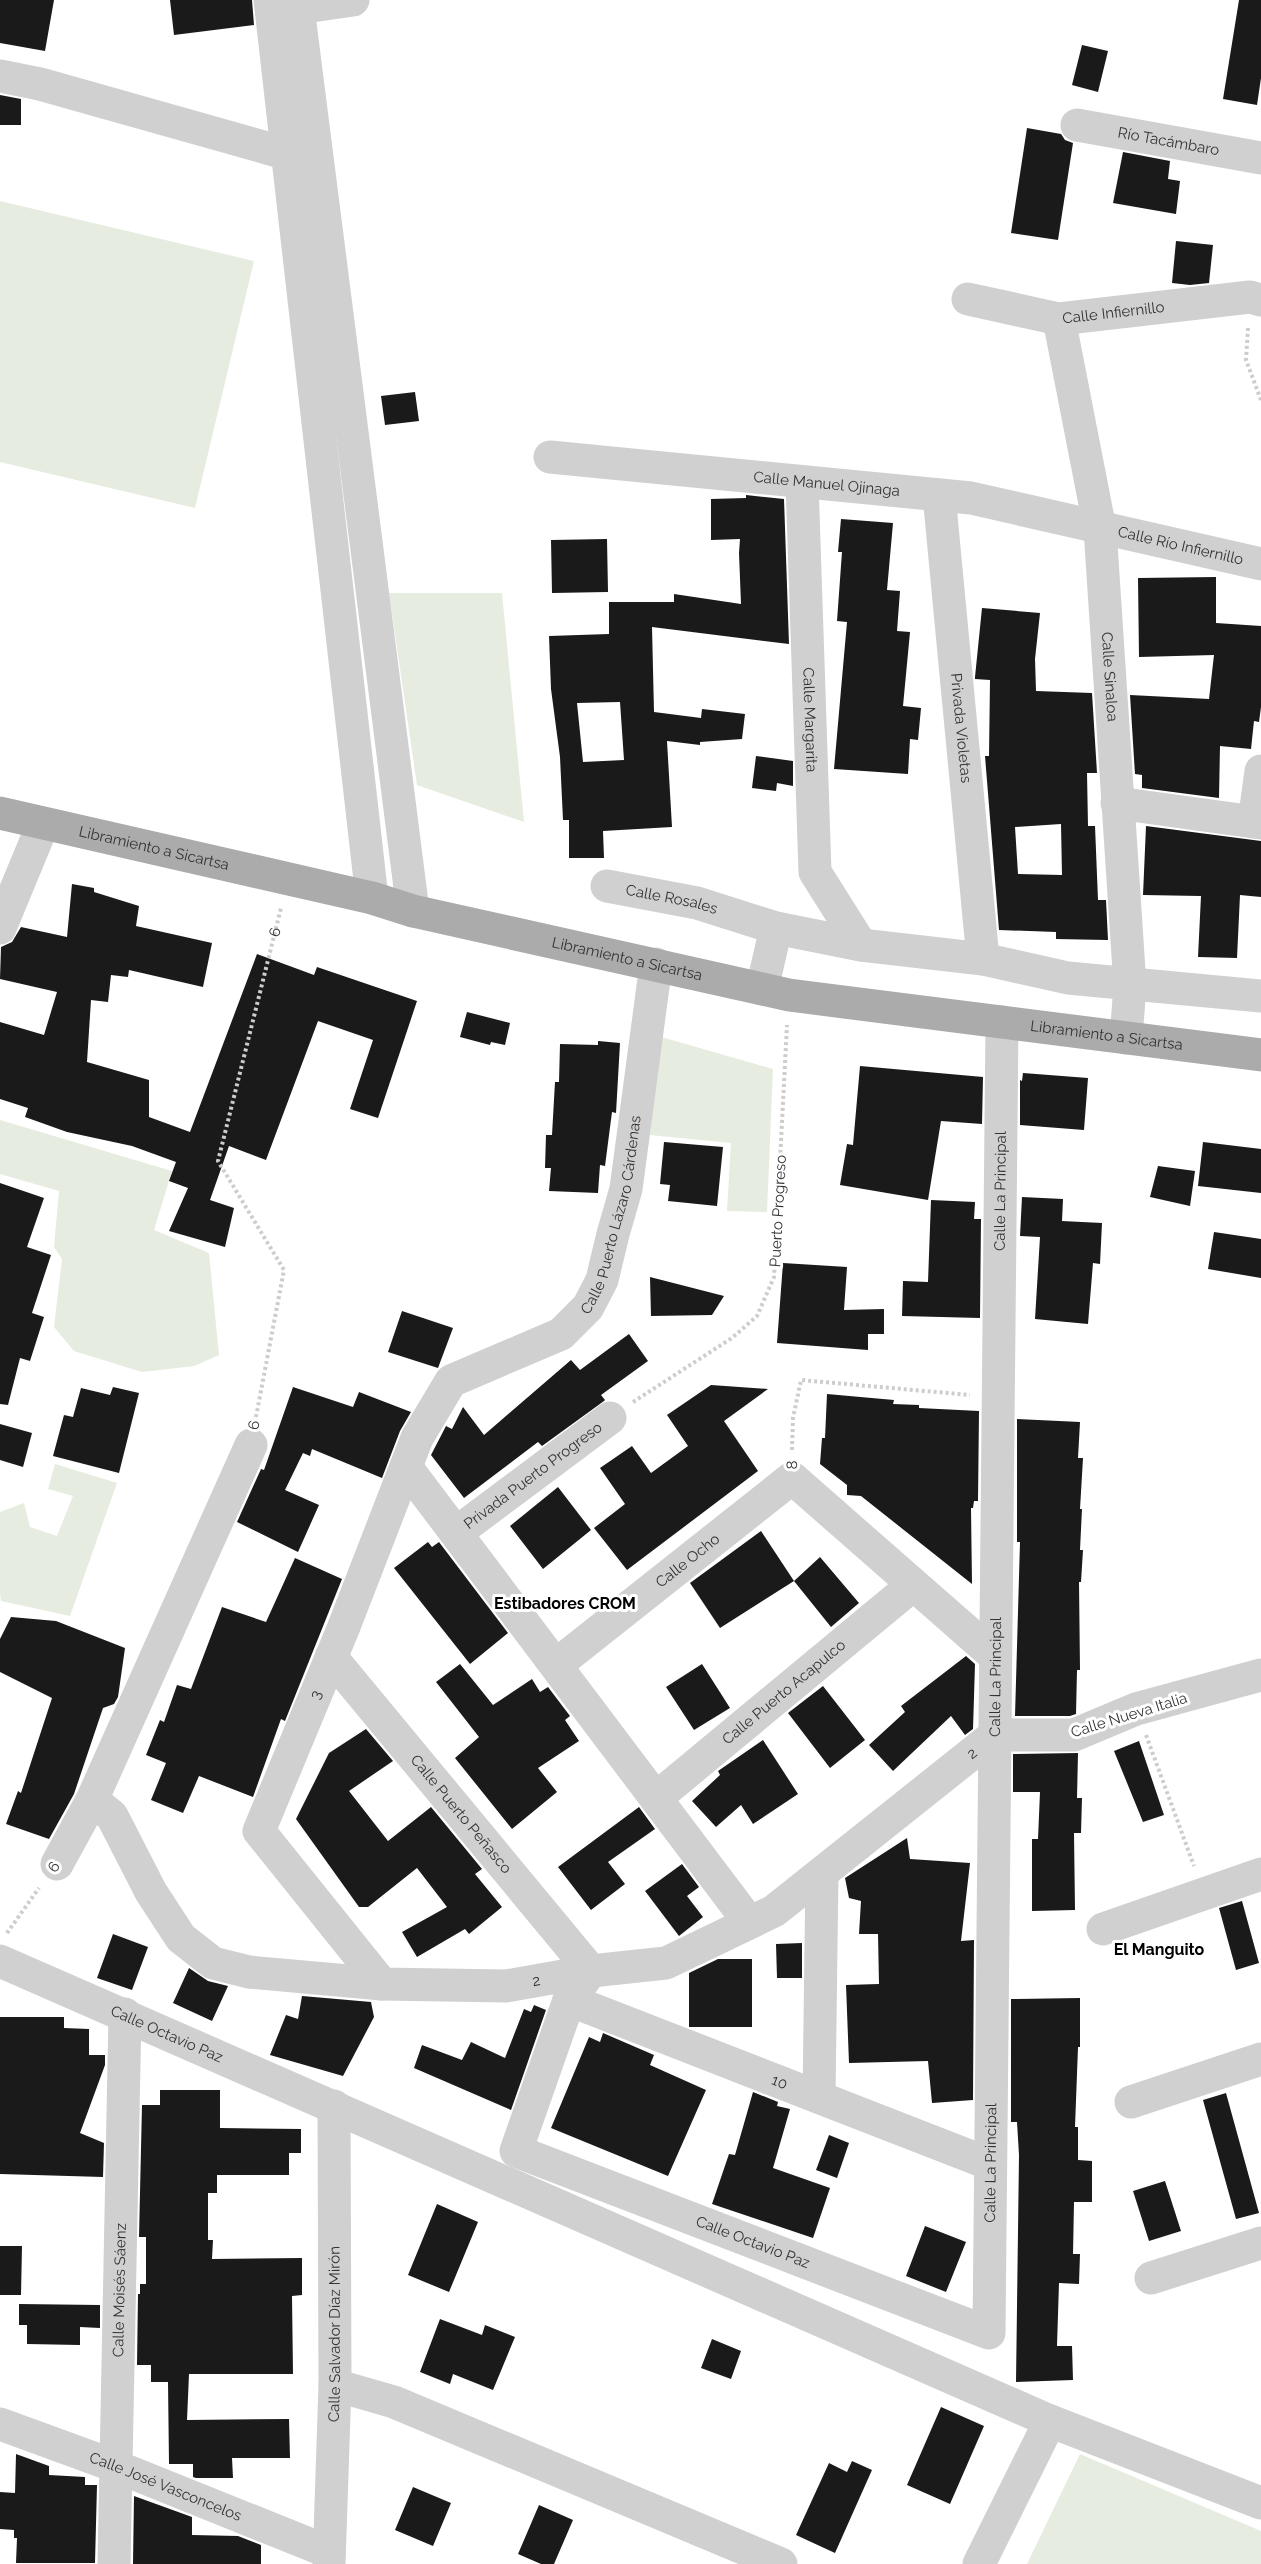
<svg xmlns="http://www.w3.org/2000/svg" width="1261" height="2564" font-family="Raleway,sans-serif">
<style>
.green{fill:#e6ecdf}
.building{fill:#1a1a1a;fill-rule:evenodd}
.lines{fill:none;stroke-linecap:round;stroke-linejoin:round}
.path{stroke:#cdcdcd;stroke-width:4;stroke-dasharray:3 3;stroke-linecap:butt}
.minor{stroke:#d0d0d0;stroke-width:33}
.major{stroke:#ababab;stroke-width:33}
.labels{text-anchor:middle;stroke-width:6;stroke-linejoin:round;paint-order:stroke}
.street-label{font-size:15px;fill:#333;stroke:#fff}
.neighbourhood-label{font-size:16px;font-weight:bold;fill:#000;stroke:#fff}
</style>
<rect width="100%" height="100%" fill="#fff"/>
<path class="green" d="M0,201L254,261L195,508L0,462Z
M389,593H502L524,822L417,785Z
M658,1036L773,1069L767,1212L727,1211L731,1143L650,1135Z
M0,1120L172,1171L154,1230L209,1253L219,1355L194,1366L142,1372L74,1351L54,1327L62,1259L54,1247L59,1191L0,1174Z
M55,1464L117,1483L70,1616L1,1601L0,1593V1512L24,1503L30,1527L57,1536L73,1496L48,1489Z
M1080,2454L1261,2531V2564H1027Z"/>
<path class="building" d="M0,0H54L45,51L0,43Z
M170,0H252L254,25L174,35Z
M1239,0H1261V78L1257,105L1223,99Z
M1082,45L1108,51L1098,92L1072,85Z
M0,95L21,99V125H0Z
M1027,128L1061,134L1065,140L1073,143L1058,240L1011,233Z
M1123,152L1170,161L1168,179L1180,181L1176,214L1113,203Z
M1176,241L1213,245L1209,283L1190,285L1172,283Z
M415,392L419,421L385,425L381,396Z
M746,495L784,499L789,644L652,627L654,712L701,718L702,709L745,714L742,739L700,742V745L667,741L672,827L603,831L604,858H569V820H563L560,757L551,689L549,636L609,634V602H674V594L741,604L739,553L740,539L711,540V499L746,498ZM620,702L624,760L583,762L577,703Z
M841,519L893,523L887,590L900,591L897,631L910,632L903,706L921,708L918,740L910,739L908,774L834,769L847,622L837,621L842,552H838Z
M607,539L608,592L552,593L551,540Z
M1216,577V623L1261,626V707L1259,722L1254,721L1251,749L1220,746L1219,798L1142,788V775L1135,774L1130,695L1209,699L1214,655L1139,657L1138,578Z
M982,608L1040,613L1035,659L1036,691L1092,693L1097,773H1087L1088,826H1095L1098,900H1106L1108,940L1056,939V932L999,930L985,756H989L990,680L975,679V677ZM1061,824L1062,875L1018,874L1015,827Z
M756,756L793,761V786L777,783L776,791L752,788Z
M1146,826L1261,841V897L1240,895L1237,958L1198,957L1201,896L1143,895Z
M72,884L94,888V892L139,906L136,926L212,943L203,987L129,970L128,977L111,975L108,1002L91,1000L87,1062L149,1080V1117L190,1132L257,954L314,975L317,967L417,1001L378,1118L350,1109L373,1040L318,1021L266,1160L229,1146L210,1200L234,1208L225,1247L169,1231L188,1188L169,1181L176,1162L132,1146L67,1132L25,1117L28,1108L0,1099V1022L44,1035L57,992L0,979L1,947L12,942L21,927L67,937Z
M467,1012L510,1023L505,1045L491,1042L490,1045L460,1037Z
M598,1041L620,1043L616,1113L612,1112L605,1166L600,1165L598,1193L549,1191L551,1168H545L546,1135H552L555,1082H559L560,1044L598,1045Z
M860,1066L983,1077L982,1124L941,1121L928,1200L840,1185L847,1144L853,1145Z
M1023,1073L1088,1078L1084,1130L1020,1125V1080L1022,1081Z
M664,1142L723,1147L717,1206L668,1201L670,1185L660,1184Z
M1203,1142L1261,1149V1193L1198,1186Z
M1158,1166L1195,1171L1190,1206L1150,1197Z
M0,1183L44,1198L27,1247L51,1255L32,1313L44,1317L30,1361L20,1358L8,1405L0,1404Z
M1022,1197L1063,1199L1062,1221L1102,1223L1100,1264L1093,1263L1088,1324L1035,1319L1040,1237L1020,1236Z
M931,1200L975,1202L974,1219H981L980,1318L902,1316L903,1281L928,1282Z
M1214,1232L1261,1239V1278L1208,1269Z
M783,1263L847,1267L844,1310L884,1309V1334H868V1350L777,1343Z
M650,1277L724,1296L712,1315L651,1316Z
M402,1311L453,1328L438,1368L388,1352Z
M629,1334L648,1361L601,1395L605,1400L604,1401L542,1446L538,1442L464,1498L431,1455L446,1426L452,1429L463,1407L484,1435L571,1360L580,1370Z
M711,1385L768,1389L724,1421L758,1471L627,1570L594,1528L625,1504L600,1468L632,1446L651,1473L688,1446L667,1415Z
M113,1387L139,1393L119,1473L53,1456L64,1415L73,1417L81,1388L110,1395Z
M293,1387L353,1407L359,1392L411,1412L400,1431L382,1478L312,1449L310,1456L303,1453L285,1490L319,1505L298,1552L237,1522L261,1469L264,1470Z
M827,1394L894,1400L893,1404L919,1405V1408L979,1411L978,1501H974L973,1508H971L972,1584L861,1496L847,1495V1485L820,1464L822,1438H825Z
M1017,1419L1080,1422L1078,1458H1083L1080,1509H1082L1080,1550H1083L1081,1582H1079L1080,1670H1077L1076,1714L1070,1716H1015L1020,1542H1017Z
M0,1424L32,1433L23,1467L0,1460Z
M558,1487L591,1530L543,1569L510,1526Z
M761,1531L794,1581L720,1628L690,1583Z
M428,1542L432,1547L439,1542L508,1633L470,1664L394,1568Z
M820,1557L859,1603L831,1627L794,1581Z
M295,1558L342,1579L285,1721L281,1719L253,1797L199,1776L183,1813L151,1800L166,1763L146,1755L160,1720L164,1722L177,1685L191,1689L222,1607L266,1622Z
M11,1617L56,1621L125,1648L118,1697L114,1704L103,1708L74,1794L49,1839L6,1824L18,1791L21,1793L52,1698L0,1672V1639Z
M966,1656L975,1664L973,1729L965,1735L951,1716L893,1771L869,1745L905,1712L901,1706Z
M460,1664L493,1705L532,1679L540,1692L548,1687L570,1716L565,1720L579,1741L538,1768L557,1792L512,1829L455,1758L479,1737L436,1682Z
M702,1664L730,1708L694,1730L666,1687Z
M823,1686L865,1740L830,1768L788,1713Z
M366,1729L393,1761L349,1791L388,1841L431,1807L482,1869L475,1874L502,1907L469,1934L465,1929L417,1957L402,1932L447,1907L417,1868L368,1907H359L296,1819L329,1753Z
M763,1740L798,1794L753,1824L741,1805L716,1827L692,1801L720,1775L718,1771Z
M1139,1741L1164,1815L1143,1822L1114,1751Z
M1078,1753L1077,1798H1082L1081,1833H1074L1075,1910L1032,1911V1839H1038L1040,1792H1013V1754Z
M639,1807L655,1829L608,1862L625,1884L591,1910L558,1867Z
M907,1838L910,1859L970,1863L961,1941L974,1940L973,2100L932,2103L928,2061L849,2063L846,1985L879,1984L878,1934H859L861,1901L849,1898L845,1878Z
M682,1864L699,1887L687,1896L703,1917L679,1936L645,1891Z
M1242,1901L1259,1963L1236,1970L1219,1908Z
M113,1934L148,1947L132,1990L97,1978Z
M802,1943V1978H777L776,1944Z
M718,1959H752V2027H689V1973Z
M189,1968L208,1981L228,1986L212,2021L173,2003Z
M302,1996L371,2002L374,2017L343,2076L270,2055L286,2015L298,2019Z
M1080,1998V2047H1078L1075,2127H1078V2160L1092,2161V2202H1074L1073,2254H1080L1079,2284L1059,2283L1057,2346H1072L1073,2380L1016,2382L1019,2155L1017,2122H1011V1999Z
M534,2005L546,2010L511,2110L414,2068L422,2045L462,2060L471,2042L505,2058L524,2009L531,2012Z
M0,2017H64V2028L89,2029V2055H105V2065L80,2133L104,2143L103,2177L0,2174Z
M603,2033L654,2055L650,2065L706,2090L668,2176L551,2128L589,2037L600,2042Z
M160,2090H220V2128L301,2129V2153H289V2175H217V2193H208V2240H213L212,2259L302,2258V2295L292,2296L293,2374H189L187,2420L289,2419L290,2458H232L233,2478H196L193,2477V2464H169L168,2382H151V2365H137L138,2294H140V2284H146V2237H139L142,2105H160Z
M753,2092L778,2102L777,2106L790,2109L773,2168L830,2188L813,2238L712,2204L729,2154L735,2155Z
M1226,2093L1259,2213L1236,2219L1203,2100Z
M829,2135L849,2143L837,2178L816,2170Z
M1165,2181L1181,2231L1149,2241L1133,2191Z
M437,2204L478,2222L449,2292L408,2275Z
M925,2226L966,2242L946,2292L906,2276Z
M0,2246H22L21,2295H0Z
M19,2304L100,2305V2328L80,2327V2345L27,2344V2325H19Z
M440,2319L482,2335L485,2325L515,2337L493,2390L453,2374L450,2384L420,2372Z
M712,2339L741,2351L731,2379L701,2368Z
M941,2407L984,2426L950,2504L907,2485Z
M16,2454L49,2466V2475L85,2477V2485H97L95,2563H16L17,2538H14V2530L0,2529V2492L15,2493Z
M852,2461L872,2470L835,2553L796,2535L829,2463L847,2472Z
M413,2487L451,2503L433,2546L395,2530Z
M134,2496L192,2517V2535L238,2536L261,2545V2564H133Z
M539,2505L573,2520L554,2564H541L518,2554Z"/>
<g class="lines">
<g class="path">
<path d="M1248,328L1246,360L1261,400"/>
<path d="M633,1402L732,1338L757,1316L774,1277L787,1025"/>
<path id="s1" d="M256,1417L284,1270L218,1161L281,908"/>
<path d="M792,1450L793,1418L801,1380L970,1395"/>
<path d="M1146,1735L1194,1866"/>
<path d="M7,1933L39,1888"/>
</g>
<g class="minor">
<path d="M270,0L372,898"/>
<path d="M297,0L413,911"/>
<path d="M298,8L353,0"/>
<path d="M0,76L40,84L288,154"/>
<path id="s2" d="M1077,125L1261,158"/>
<path id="s3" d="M968,299L1059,319L1250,297L1261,300"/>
<path id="s4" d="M1059,319L1100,529L1130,986L1126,1038"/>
<path id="s5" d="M550,457L971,498L1261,564"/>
<path id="s6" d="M802,482L815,872L861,945"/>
<path id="s7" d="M939,495L983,959"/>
<path d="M1117,803L1261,823"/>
<path d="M1254,822L1261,771"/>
<path id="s8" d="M607,886L697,903L776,928L861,945L983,959L1068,978L1261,996"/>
<path d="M0,928L43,824"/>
<path d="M762,989L776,928"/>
<path d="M406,1467L749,1922"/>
<path id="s9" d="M456,1533L610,1418"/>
<path id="s10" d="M331,1657L591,1971L569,2000L516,2151L989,2333L1002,1022"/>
<path id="s11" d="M556,1665L792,1478L995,1656"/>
<path id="s12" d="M656,1798L913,1585"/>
<path id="s13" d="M92,1800L112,1816L151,1892L181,1938L213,1963L249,1972L382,1984L506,1986L591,1971L666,1963L774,1911L995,1735H1074L1136,1709L1261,1675"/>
<path d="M57,1864L92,1800L251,1445"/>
<path d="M1103,1929L1261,1874"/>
<path id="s14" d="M0,1961L1050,2421L1261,2503"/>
<path id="s15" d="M382,1984L259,1831L343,1629L417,1438L451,1381L561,1334L588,1307L602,1280L613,1234L626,1189L656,964"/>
<path id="s16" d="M569,2000L990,2164"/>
<path d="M819,2097L822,1873"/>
<path d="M1131,2102L1261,2059"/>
<path d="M1151,2278L1261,2243"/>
<path d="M335,2385L394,2402L781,2564"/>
<path id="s17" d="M0,2424L115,2466L329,2552"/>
<path id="s18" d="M114,2564L125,2014"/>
<path id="s19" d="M329,2564L335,2385L334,2106"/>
<path d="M979,2564L1050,2421"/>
</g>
<path class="major" id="s20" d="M0,813L372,898L413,911L789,995L1261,1055"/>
</g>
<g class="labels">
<g class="street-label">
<text dy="5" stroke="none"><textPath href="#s2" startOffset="93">Río Tacámbaro</textPath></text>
<text dy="5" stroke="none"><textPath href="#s3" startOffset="148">Calle Infiernillo</textPath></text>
<text dy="5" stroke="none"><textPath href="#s5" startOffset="278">Calle Manuel Ojinaga</textPath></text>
<text dy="5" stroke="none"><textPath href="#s5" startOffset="638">Calle Río Infiernillo</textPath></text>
<text dy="5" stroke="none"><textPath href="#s4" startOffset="362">Calle Sinaloa</textPath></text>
<text dy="5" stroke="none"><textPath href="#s6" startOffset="238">Calle Margarita</textPath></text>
<text dy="5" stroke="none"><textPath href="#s7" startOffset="234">Privada Violetas</textPath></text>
<text dy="5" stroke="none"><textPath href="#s20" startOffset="158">Libramiento a Sicartsa</textPath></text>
<text dy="5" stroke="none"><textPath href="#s8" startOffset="66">Calle Rosales</textPath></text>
<text dy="5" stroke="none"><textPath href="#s1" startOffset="513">6</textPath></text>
<text dy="5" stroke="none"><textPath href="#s20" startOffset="644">Libramiento a Sicartsa</textPath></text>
<text dy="5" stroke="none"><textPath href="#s20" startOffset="1130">Libramiento a Sicartsa</textPath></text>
<text dy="5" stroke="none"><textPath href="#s10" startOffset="2253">Calle La Principal</textPath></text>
<text transform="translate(778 1211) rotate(-87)" y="5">Puerto Progreso</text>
<text dy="5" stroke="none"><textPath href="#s15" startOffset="940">Calle Puerto Lázaro Cárdenas</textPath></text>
<text transform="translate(254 1425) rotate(-79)" y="5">6</text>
<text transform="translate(792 1465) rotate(-89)" y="5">8</text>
<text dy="5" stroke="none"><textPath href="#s9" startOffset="96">Privada Puerto Progreso</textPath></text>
<text dy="5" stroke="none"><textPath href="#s11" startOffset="168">Calle Ocho</textPath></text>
<text dy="5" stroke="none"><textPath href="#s10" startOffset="1767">Calle La Principal</textPath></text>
<text dy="5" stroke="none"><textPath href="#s12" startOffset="166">Calle Puerto Acapulco</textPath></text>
<text dy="5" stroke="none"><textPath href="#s15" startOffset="344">3</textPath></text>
<text transform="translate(1129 1715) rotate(-17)" y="5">Calle Nueva Italia</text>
<text dy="5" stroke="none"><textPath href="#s13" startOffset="1036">2</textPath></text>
<text dy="5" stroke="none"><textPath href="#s10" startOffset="204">Calle Puerto Peñasco</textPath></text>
<text transform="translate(54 1867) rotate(-56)" y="5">6</text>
<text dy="5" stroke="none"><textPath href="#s13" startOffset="532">2</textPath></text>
<text dy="5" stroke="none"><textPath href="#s14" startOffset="182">Calle Octavio Paz</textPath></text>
<text dy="5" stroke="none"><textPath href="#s16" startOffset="226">10</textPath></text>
<text dy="5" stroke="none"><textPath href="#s10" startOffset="1281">Calle La Principal</textPath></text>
<text dy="5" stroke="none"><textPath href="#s10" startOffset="858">Calle Octavio Paz</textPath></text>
<text dy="5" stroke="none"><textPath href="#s18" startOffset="274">Calle Moisés Sáenz</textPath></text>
<text dy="5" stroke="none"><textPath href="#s19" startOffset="230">Calle Salvador Díaz Mirón</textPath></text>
<text dy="5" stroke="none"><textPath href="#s17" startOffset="177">Calle José Vasconcelos</textPath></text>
</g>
<g class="neighbourhood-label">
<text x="565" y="1609">Estibadores CROM</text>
<text x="1159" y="1955">El Manguito</text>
</g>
</g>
</svg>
